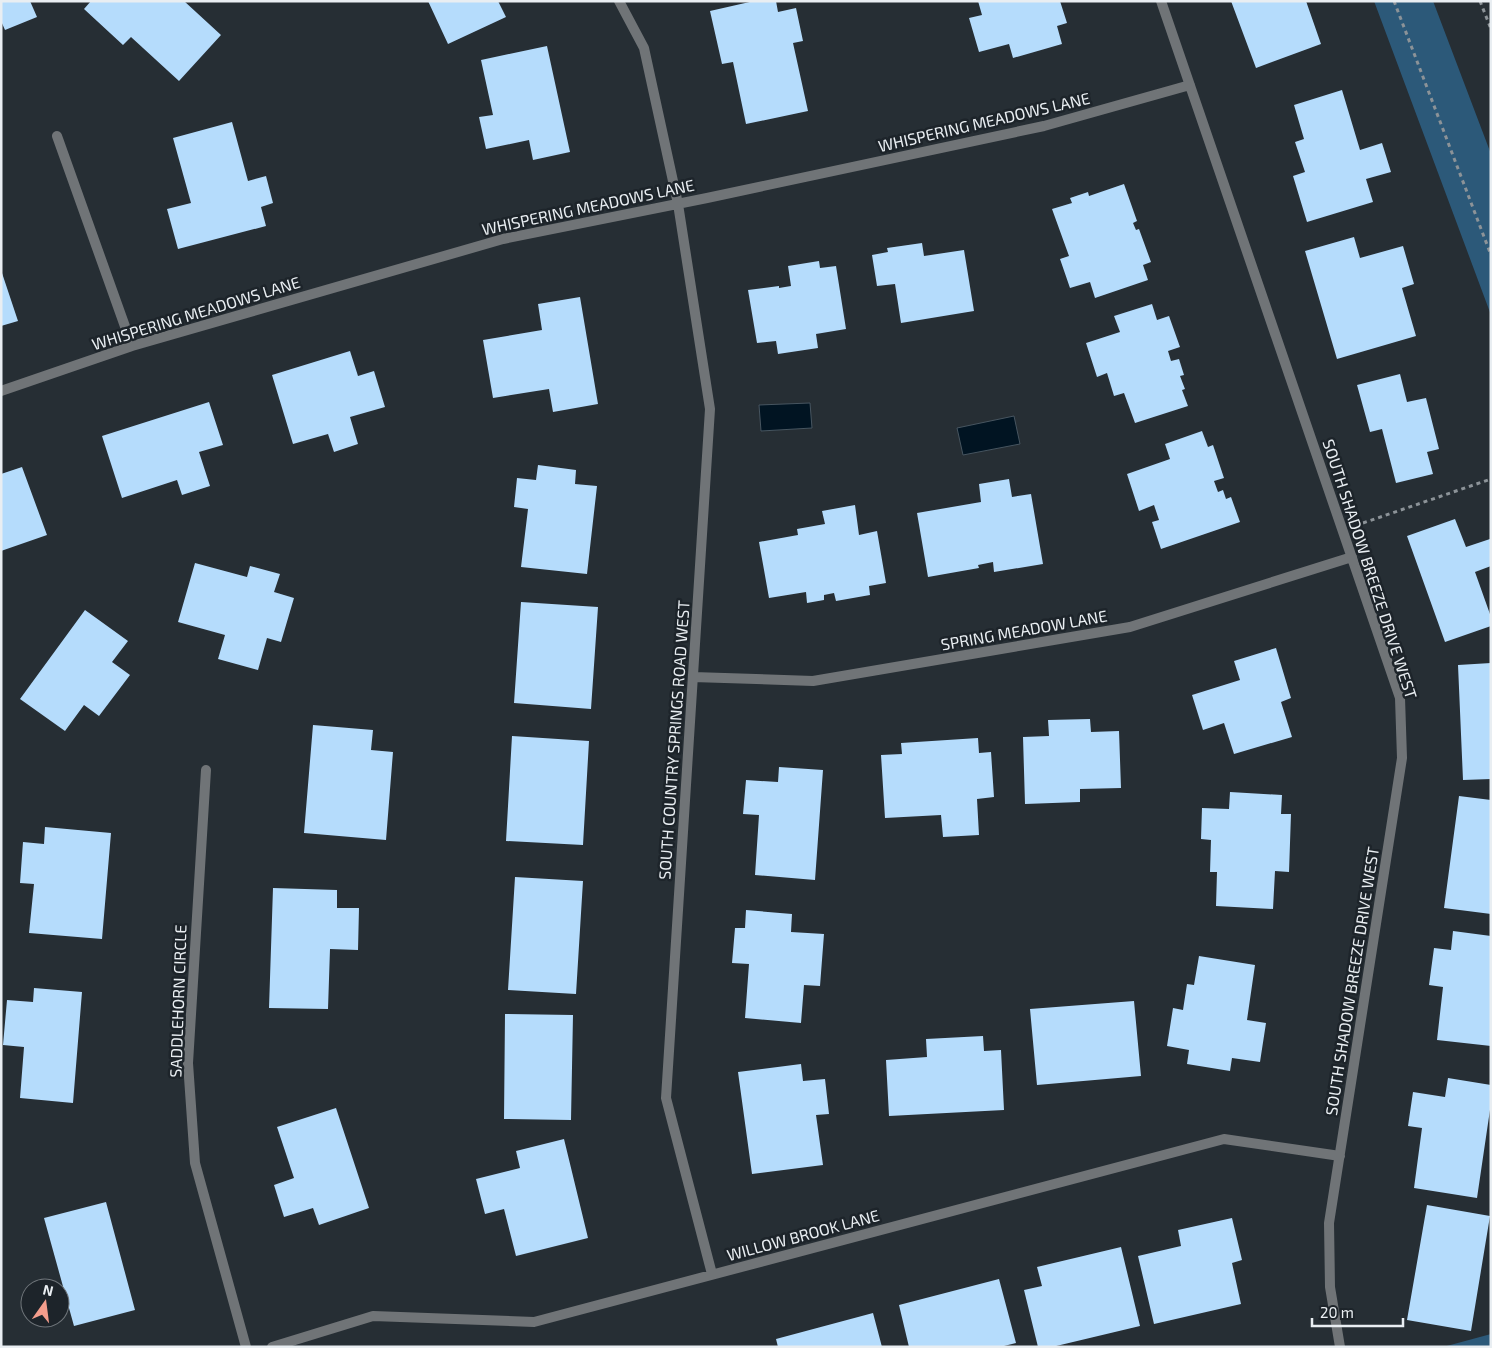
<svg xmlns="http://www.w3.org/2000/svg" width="1492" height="1348" font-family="'Exo 2',sans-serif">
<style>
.green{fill:#2c5979}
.water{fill:#011422;stroke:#475560}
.building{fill:#b5dcfc}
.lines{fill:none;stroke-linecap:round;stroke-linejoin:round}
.path{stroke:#8c9398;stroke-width:3;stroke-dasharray:4 4;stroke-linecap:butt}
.minor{stroke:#707477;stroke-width:10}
.labels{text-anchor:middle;stroke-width:5;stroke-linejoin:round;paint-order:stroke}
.street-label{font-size:16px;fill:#e9eef2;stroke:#1d242a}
</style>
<rect width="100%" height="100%" fill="#262e34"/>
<path class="green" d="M1374,1H1433L1491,154V315Z
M1491,1334V1347H1443Z"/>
<path class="water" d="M810,403L812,428L761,431L759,405Z
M1014,416L1020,444L963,455L957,428Z"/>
<path class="building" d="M1,1H30L37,17L5,30L1,21Z
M91,1H184L221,35L179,81L131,37L123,45L84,9Z
M428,1H498L506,17L448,44Z
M754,1H776L778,12L796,8L803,41L793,43L808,111L746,124L733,62L722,64L710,11Z
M978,1H1060L1067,23L1057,26L1062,44L1013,58L1009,44L979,52L969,18L982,15Z
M1231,1H1306L1321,44L1256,68Z
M547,46L570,152L533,160L529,140L486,149L479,117L493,115L481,60Z
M1342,90L1360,150L1382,143L1391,172L1366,179L1373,202L1307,222L1293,176L1305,172L1295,142L1304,139L1294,105Z
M232,122L248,181L266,176L273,203L261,207L266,226L178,249L167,209L191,203L173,138Z
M1124,184L1137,221L1133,223L1136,230L1139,229L1151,262L1143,265L1148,280L1095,298L1090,282L1070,288L1060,259L1069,256L1052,209L1072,203L1070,198L1088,192L1089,196Z
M1354,237L1360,258L1403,246L1414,284L1402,288L1416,336L1337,359L1305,251Z
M922,243L924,256L964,250L974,311L901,323L895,284L877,286L872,255L888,252L887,248Z
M819,261L820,268L836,266L846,329L816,334L818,348L778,354L776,341L757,343L748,290L779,286V288L791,286L788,266Z
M1,270L18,321L1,326Z
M580,297L598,404L553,412L549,389L493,398L483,340L542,330L538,304Z
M1152,304L1157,320L1169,316L1180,347L1168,351L1171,361L1179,359L1184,375L1180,376L1185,389L1182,390L1188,406L1135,423L1124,393L1114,396L1107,373L1097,377L1086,343L1120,332L1114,316Z
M350,351L358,376L374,371L385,407L350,417L358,444L334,452L328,434L293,444L272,375Z
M1400,374L1407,402L1426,398L1439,449L1427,452L1433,474L1396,483L1382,429L1370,432L1357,385Z
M209,402L223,445L199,452L210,486L182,495L177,480L122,498L102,436Z
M1202,431L1208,447L1213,445L1224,478L1214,481L1218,492L1223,490L1226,499L1231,497L1240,522L1161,549L1152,522L1159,520L1154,505L1139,511L1127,474L1170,459L1165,444Z
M538,465L576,470L575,484L597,486L587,574L521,567L528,509L514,507L517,478L536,480Z
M22,467L47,535L1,551V474Z
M1009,479L1012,497L1031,494L1043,564L994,572L993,562L978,565L979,568L928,577L917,513L981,502L979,484Z
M855,505L859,535L877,531L886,583L869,586L870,595L836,601L834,593L824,595V600L807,603L806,592L769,598L759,542L798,535L797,529L825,524L822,511Z
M1455,519L1466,547L1490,539L1491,540V566L1475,572L1491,617V626L1445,642L1407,536Z
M195,563L247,577L250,566L280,574L274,592L294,598L281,642L267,638L258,670L218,659L225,635L178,622Z
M521,602L598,607L591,709L514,703Z
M85,610L128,641L112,662L130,675L99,716L84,705L65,731L20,699Z
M1276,648L1291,698L1281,702L1292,737L1234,754L1224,723L1203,730L1192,695L1240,680L1234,661Z
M1491,663V779L1463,780L1458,665Z
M1090,719L1091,732L1119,731L1121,788L1080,789V802L1025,804L1023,737L1049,736L1048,720Z
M313,725L373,730L371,750L393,752L386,840L304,833Z
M512,736L589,741L583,845L506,841Z
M978,738L979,753L991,752L994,797L977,799L979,835L943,837L941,815L885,818L881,755L902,754L901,743Z
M779,767L823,770L815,880L755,875L759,815L743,814L746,780L778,782Z
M1230,792L1282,795L1281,814H1291L1289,872L1275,871L1273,909L1216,906L1217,872H1210L1211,840L1201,839L1202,808L1229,809Z
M1459,796L1491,800V914L1444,908Z
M45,827L111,833L102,939L29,933L34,884L20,883L23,842L44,844Z
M515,877L583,881L576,994L508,990Z
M273,888L337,890V908H359L358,950L330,949L328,1009L269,1008Z
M746,910L792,914L791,932L824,934L820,986L804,985L801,1023L745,1018L749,964L732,963L735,928H745Z
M1453,931L1491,936V1046L1437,1040L1443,987L1429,985L1434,948L1451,950Z
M1199,956L1255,965L1247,1020L1266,1023L1260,1062L1232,1058L1230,1071L1187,1064L1189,1050L1167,1046L1173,1008L1183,1010L1187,984L1194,985Z
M34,988L82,992L73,1103L20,1098L24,1047L3,1045L7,1000L33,1002Z
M1134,1001L1141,1076L1037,1085L1030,1009Z
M505,1014L573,1015L571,1120L504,1119Z
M983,1036L984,1051L1001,1050L1004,1110L889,1116L886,1060L927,1057L926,1039Z
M801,1064L803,1081L825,1079L829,1114L816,1115L823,1165L752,1174L738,1072Z
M1448,1078L1491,1085V1103L1477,1198L1414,1188L1422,1128L1408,1126L1413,1092L1445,1097Z
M336,1108L369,1208L319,1225L313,1208L284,1217L274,1185L294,1178L277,1127Z
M564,1139L588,1238L516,1256L504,1209L485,1214L476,1179L520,1168L516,1151Z
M106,1202L135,1310L74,1326L44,1218Z
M1427,1205L1490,1216L1471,1331L1407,1320Z
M1232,1218L1242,1260L1232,1263L1241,1304L1154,1324L1138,1256L1181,1246L1178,1230Z
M1121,1247L1140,1326L1052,1347H1038L1024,1290L1042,1286L1037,1267Z
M999,1279L1016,1343L1000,1347H909L899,1305Z
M873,1313L882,1347H778L776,1339Z"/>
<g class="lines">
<path class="path" d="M1394,1L1491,255
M1480,1L1491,29
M1363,523L1491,479"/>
<path class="minor" d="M619,1L644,48L678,204L710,409L666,1098L712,1274
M1161,1L1400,698L1402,758L1329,1223L1330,1287L1340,1347
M57,136L132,346
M1,391L132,346L503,239L707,198L1044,126L1190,85
M693,677L813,681L1130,627L1352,557
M206,770L188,1063L195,1163L246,1347
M272,1347L373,1316L534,1322L1224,1139L1340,1156"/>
</g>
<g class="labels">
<g class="street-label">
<text transform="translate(984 122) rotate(-13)" y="6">WHISPERING MEADOWS LANE</text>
<text transform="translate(588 207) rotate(-12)" y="6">WHISPERING MEADOWS LANE</text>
<text transform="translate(196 313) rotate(-17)" y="6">WHISPERING MEADOWS LANE</text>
<text transform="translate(1370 569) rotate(72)" y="6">SOUTH SHADOW BREEZE DRIVE WEST</text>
<text transform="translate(1024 630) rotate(-10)" y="6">SPRING MEADOW LANE</text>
<text transform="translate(674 740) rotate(-86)" y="6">SOUTH COUNTRY SPRINGS ROAD WEST</text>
<text transform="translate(1352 981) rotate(-81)" y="6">SOUTH SHADOW BREEZE DRIVE WEST</text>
<text transform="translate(178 1001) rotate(-88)" y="6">SADDLEHORN CIRCLE</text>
<text transform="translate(803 1235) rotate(-15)" y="6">WILLOW BROOK LANE</text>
</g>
</g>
<rect width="1492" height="1348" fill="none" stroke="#e9eef2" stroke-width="5"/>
<g transform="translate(45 1303) rotate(14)"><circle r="24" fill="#1d242a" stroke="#6f757a"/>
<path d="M0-4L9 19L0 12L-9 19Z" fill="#f49d8c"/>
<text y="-8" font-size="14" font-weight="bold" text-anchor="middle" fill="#e9eef2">N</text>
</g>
<path d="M1312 1318v8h91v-8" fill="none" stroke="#e9eef2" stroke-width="2.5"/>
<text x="1320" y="1318" font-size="15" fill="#e9eef2" stroke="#1d242a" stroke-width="4" paint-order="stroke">20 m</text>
</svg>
